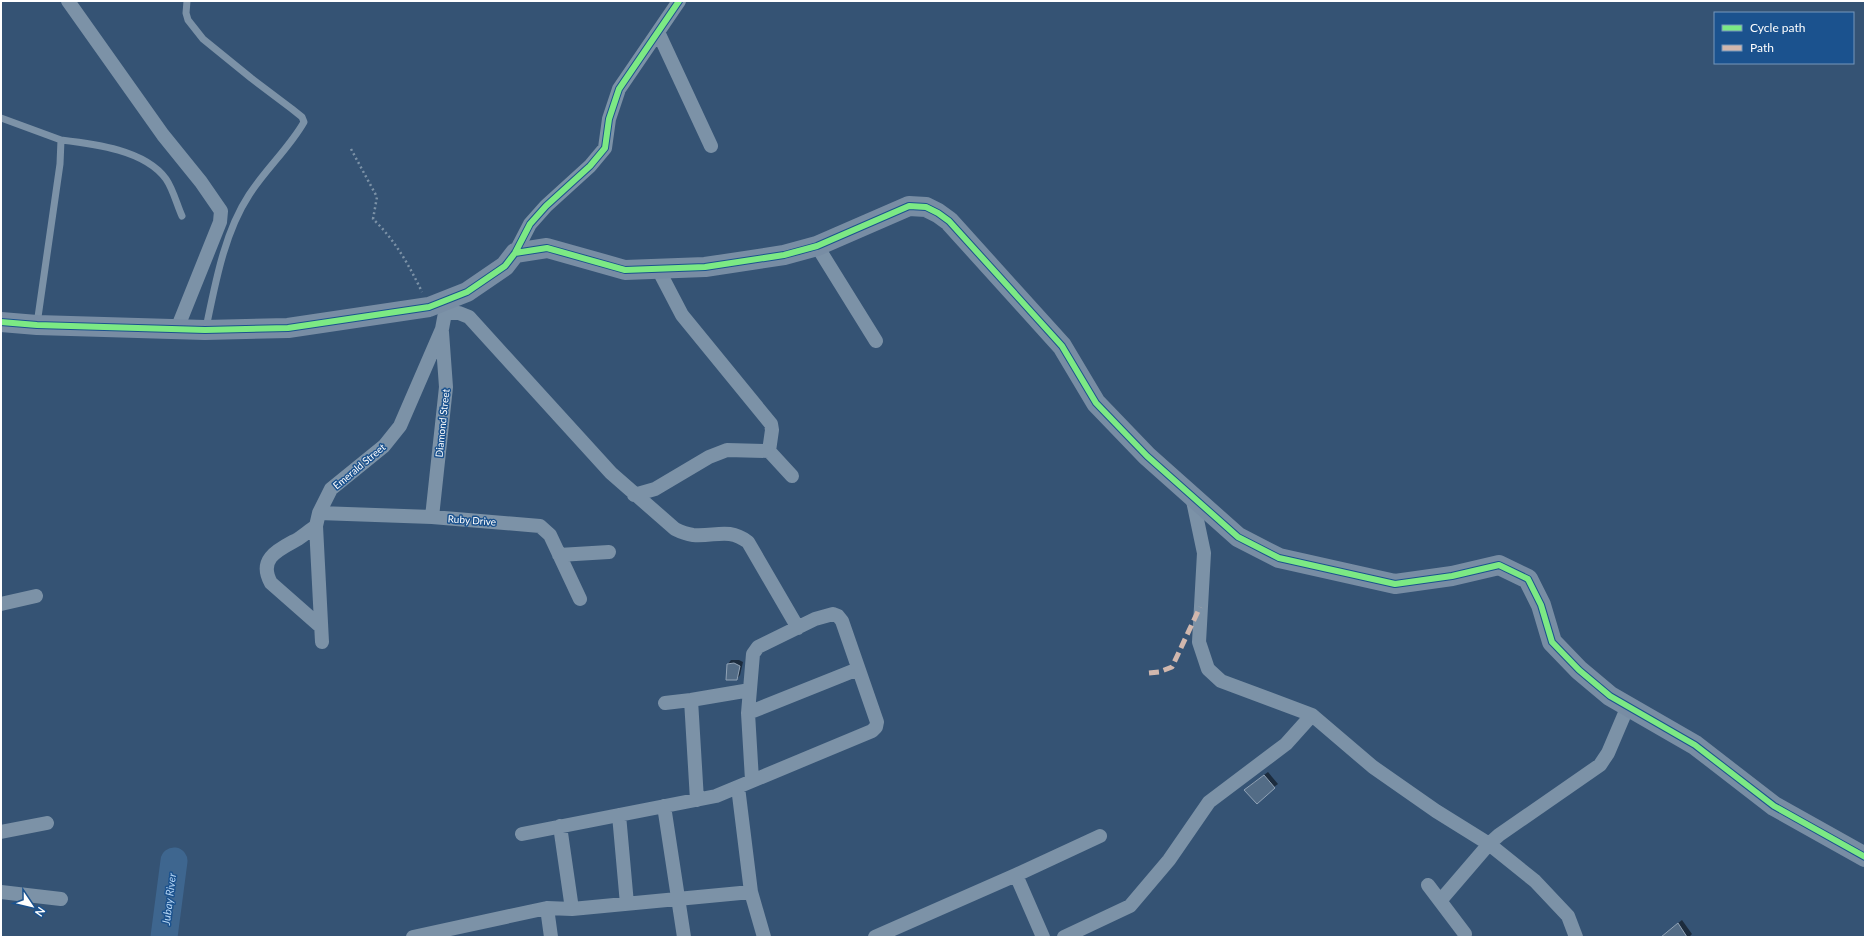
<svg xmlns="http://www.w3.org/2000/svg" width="1866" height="938" font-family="Lato,sans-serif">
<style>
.shadow{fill:#0007}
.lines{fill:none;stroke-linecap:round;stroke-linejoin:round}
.river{stroke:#3e668f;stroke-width:27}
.building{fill:#536c86;stroke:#91a3b6}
.path{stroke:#7c92a7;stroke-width:2.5;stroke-dasharray:2 3;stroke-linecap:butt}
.lane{stroke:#7c92a7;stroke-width:7}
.street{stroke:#7c92a7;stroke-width:14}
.secondary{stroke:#788da4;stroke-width:20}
.quiet{stroke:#d1b7ad;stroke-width:5;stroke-dasharray:10 5;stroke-linecap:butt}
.cycleway-casing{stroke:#1b528e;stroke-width:8}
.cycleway{stroke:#7ce984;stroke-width:6}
.labels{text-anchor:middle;stroke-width:3;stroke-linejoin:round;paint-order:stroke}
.street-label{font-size:10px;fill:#fff;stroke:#1b528e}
.water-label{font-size:11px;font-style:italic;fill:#b4d5f5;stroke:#1b528e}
</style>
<rect width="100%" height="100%" fill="#355374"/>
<path class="shadow" d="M731,660H739L743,662L740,675L737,679L728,664Z
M1268,772L1278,784L1274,787L1249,786Z
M1682,920L1692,934L1689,937H1671L1672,928Z"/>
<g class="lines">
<path class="river" d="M164,937L174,861"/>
</g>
<path class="building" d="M734,663L740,666L737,680H726L727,664Z
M1264,775L1275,788L1257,804L1244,790Z
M1678,923L1687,937H1661Z"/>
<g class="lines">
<path class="path" d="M351,149L377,197L373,219C395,240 409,265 422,292"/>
<path class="lane" d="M187,1L186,13L188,20L203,39L251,78L292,109L302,117L304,122C290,147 265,170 249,195C224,233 215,285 206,328
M1,118L61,140L60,164L37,324
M61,140C95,144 145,150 166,179C173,189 177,205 182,216"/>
<path class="street" d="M68,1L163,135L201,182L221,211L220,222L177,329
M658,32L711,146
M817,246L876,341
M515,253L530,224L546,206L590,166L605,148L609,119L619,89L679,1
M658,269L682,315L771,424L772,430L769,451L792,476
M445,313H459L469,317L611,473L675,529C681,532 686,534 693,535C715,537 728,527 748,542L798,628
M634,495L655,489L709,457L727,450L769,451
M1192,496L1204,553L1199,642L1208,669L1221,681L1312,715L1373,767L1436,811L1489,844L1535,881L1568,916L1576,937
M319,513L432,517L540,526L550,535L580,599
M432,517L446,387L442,332
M316,526C310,530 304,535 298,539C280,549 257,558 271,583L321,627
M559,555L609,552
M1,604L36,596
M322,642L316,526L319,513L331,489L384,446L400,426L442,329L445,313L444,304
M691,700L697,800
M665,703L691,700L750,690
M748,713L858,669
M738,787L751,892L764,937
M664,806L684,937
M619,815L627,904
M560,826L572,909
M1,832L47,823
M522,834L716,796L872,731L876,727L877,722L842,621L838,616L833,614L815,619L758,647L753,654L748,713L752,780
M1016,875L1043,937
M1428,885L1465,934
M1,892L61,899
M1440,901L1489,844L1499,835L1600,765L1608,753L1628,706
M547,908L551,937
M413,937L547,908L572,909L751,892
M875,937L1016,875L1100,836
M1064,937L1130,906L1169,860L1209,802L1286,744L1312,715"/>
<path class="secondary" d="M1,322L37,325L205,330L288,328L429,307L467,292L505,266L515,253L547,248L625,270L705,267L784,255L817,246L909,206L926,207L938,213L949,221L1062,346L1096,403L1147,456L1238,537L1279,558L1395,584L1452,576L1499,565L1528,579L1541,605L1552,642L1579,670L1610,696L1695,745L1774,806L1865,857"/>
<path class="quiet" d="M1149,673L1159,672L1172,667L1200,607"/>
<defs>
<path id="cycleway" d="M515,253L547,248L625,270L705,267L784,255L817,246L909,206L926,207L938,213L949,221L1062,346L1096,403L1147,456L1238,537L1279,558L1395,584L1452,576L1499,565L1528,579L1541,605L1552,642L1579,670L1610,696L1695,745L1774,806L1865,857
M1,322L37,325L205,330L288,328L429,307L467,292L505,266L515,253L530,224L546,206L590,166L605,148L609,119L619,89L679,1"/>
</defs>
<use href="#cycleway" class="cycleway-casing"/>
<use href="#cycleway" class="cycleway"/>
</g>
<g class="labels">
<g class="street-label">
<text transform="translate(442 423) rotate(-84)" y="4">Diamond Street</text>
<text transform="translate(359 466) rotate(-40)" y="4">Emerald Street</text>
<text transform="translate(472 520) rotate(4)" y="4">Ruby Drive</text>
</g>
<g class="water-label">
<text transform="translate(169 899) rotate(-83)" y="4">Jubay River</text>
</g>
</g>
<rect width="1866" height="938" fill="none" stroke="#ffffff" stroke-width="4"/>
<rect x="1714" y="12" width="140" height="52" fill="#1b528e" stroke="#7697bb"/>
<rect x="1722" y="25" width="20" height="6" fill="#7ce984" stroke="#7697bb"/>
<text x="1750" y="32" font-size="12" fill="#ffffff">Cycle path</text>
<rect x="1722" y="45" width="20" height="6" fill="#d1b7ad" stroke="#7697bb"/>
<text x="1750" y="52" font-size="12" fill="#ffffff">Path</text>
<g transform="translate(32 906) rotate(125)" stroke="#1b528e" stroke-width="3" paint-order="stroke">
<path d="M0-3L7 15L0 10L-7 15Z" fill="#ffffff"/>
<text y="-6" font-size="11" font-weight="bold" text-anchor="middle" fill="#ffffff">N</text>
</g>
</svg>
